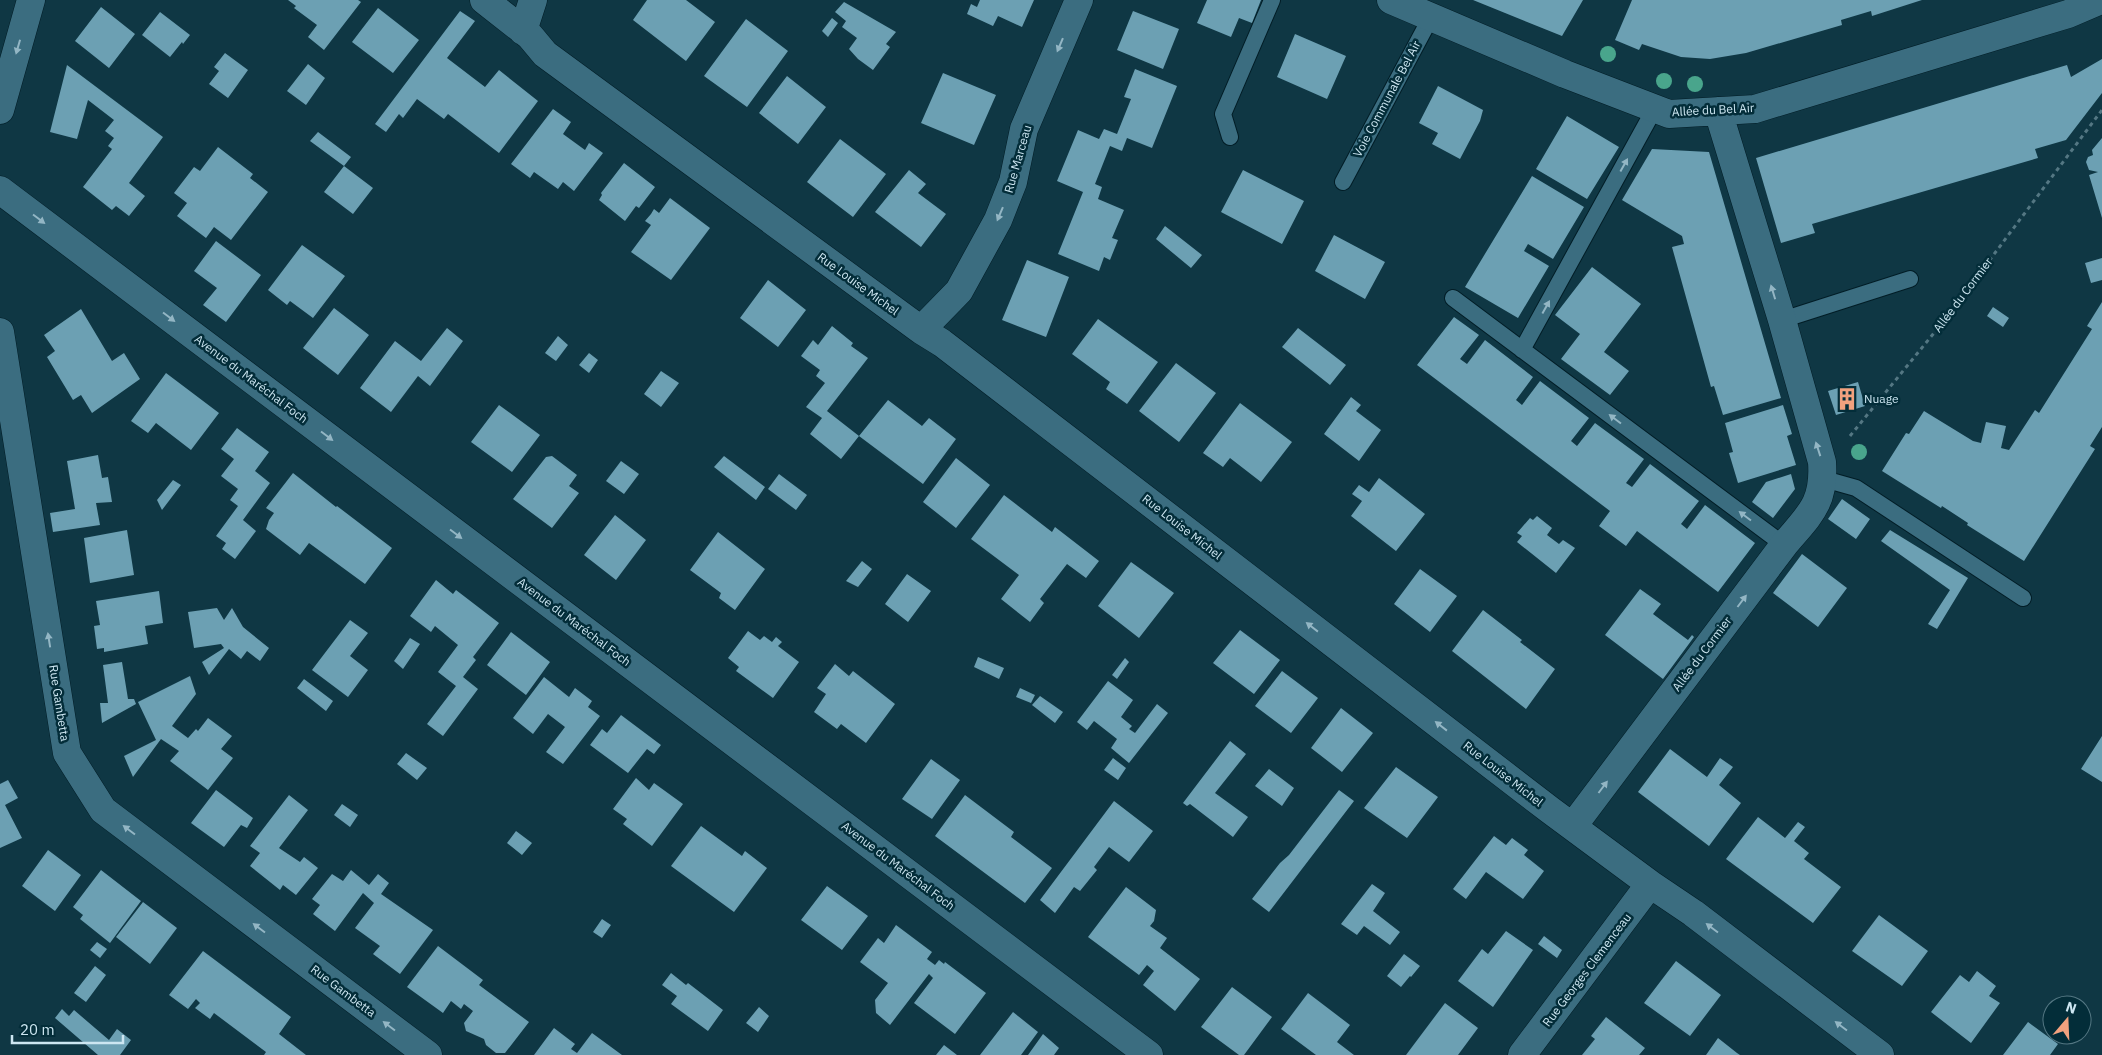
<svg xmlns="http://www.w3.org/2000/svg" width="2102" height="1055" font-family="'IBM Plex Sans',sans-serif">
<style>
.building{fill:#6ca0b3}
.lines{fill:none;stroke-linecap:round;stroke-linejoin:round}
.lane-casing{stroke:#021d26;stroke-width:18}
.street-casing{stroke:#021d26;stroke-width:29}
.path{stroke:#547783;stroke-width:3;stroke-dasharray:4 4;stroke-linecap:butt}
.lane{stroke:#3b6d80;stroke-width:16}
.street{stroke:#3b6d80;stroke-width:28}
.tree{fill:#49a58c}
.oneway{fill:#93b6c4}
.labels{text-anchor:middle;stroke-width:5;stroke-linejoin:round;paint-order:stroke}
.street-label{font-size:12px;fill:#cde6f1;stroke:#032d39}
.poi-label{font-size:12px;fill:#cde6f1;stroke:#032d39;text-anchor:start}
</style>
<rect width="100%" height="100%" fill="#0f3744"/>
<path class="building" d="M288,0H358L361,2L324,50L308,37L317,25L294,8L296,6Z
M647,0H686L715,22L686,61L633,20Z
M980,0H1034L1022,27L998,16L993,26L967,14L971,4L977,7Z
M1207,0H1261L1252,23L1239,18L1231,37L1197,23Z
M1473,0H1583L1562,36Z
M1632,0H1922L1872,16L1871,11L1841,20L1842,25L1746,53L1710,59L1681,57L1642,44L1639,50L1615,40Z
M844,2L896,32L886,44L890,47L873,70L858,59L849,49L857,38L842,27L846,21L835,12Z
M101,7L135,34L109,68L75,41Z
M378,8L419,40L393,73L352,42Z
M460,11L475,21L447,58L485,87L499,70L538,101L499,153L448,114L444,119L417,99L403,118L399,114L386,132L375,124Z
M1133,11L1179,29L1163,69L1117,50Z
M160,12L190,35L183,44L182,42L170,57L142,35Z
M832,18L838,23L828,37L822,31Z
M746,19L788,51L747,107L704,76Z
M1295,34L1346,56L1327,99L1277,77Z
M225,53L248,70L228,98L209,84L219,71L214,67Z
M2102,59V93L2066,140L2035,149L2038,158L1812,224L1815,233L1781,243L1756,158L2067,65L2071,77Z
M308,64L325,78L306,105L287,91Z
M67,65L163,137L129,183L145,196L129,216L116,206L112,210L83,187L112,149L108,146L114,138L105,131L114,120L88,100L77,139L50,132Z
M1135,69L1177,86L1152,148L1127,138L1122,151L1110,146L1095,184L1102,187L1098,199L1124,210L1112,238L1118,240L1110,260L1104,257L1099,271L1058,254L1083,192L1057,181L1078,130L1099,139L1104,129L1117,134L1131,99L1124,97Z
M943,73L996,95L974,145L921,123Z
M787,76L826,107L798,144L759,113Z
M1438,86L1483,110L1480,121L1460,159L1432,144L1438,133L1419,123Z
M553,109L571,122L563,134L585,150L589,143L603,153L574,191L563,182L558,189L534,172L530,178L511,164Z
M1567,116L1619,147L1587,199L1536,169Z
M318,132L351,157L344,166L310,141Z
M2102,138V218L2089,175L2098,172L2089,170L2086,162L2088,157L2093,155L2092,150Z
M840,139L886,174L853,217L807,182Z
M218,147L253,174L250,178L268,192L231,240L214,227L206,238L177,216L187,203L174,193L194,167L200,171Z
M1652,149L1709,152L1781,398L1723,415L1714,386L1711,387L1672,247L1684,244L1682,236L1622,200Z
M624,163L655,187L639,208L636,206L625,221L599,200L602,195L601,193Z
M344,166L373,188L353,214L324,192Z
M909,170L926,184L918,193L946,214L921,247L875,212Z
M1243,170L1304,201L1282,244L1221,212Z
M1532,176L1584,207L1553,259L1528,244L1524,251L1549,266L1518,318L1465,287Z
M670,198L710,228L671,280L631,252L651,225L645,221L651,214L654,209L659,213Z
M1165,226L1202,255L1191,268L1156,239Z
M1334,235L1385,262L1365,299L1315,271Z
M216,241L261,275L226,322L203,305L217,288L194,271Z
M302,245L345,276L313,318L290,301L287,305L268,290Z
M2102,258V280L2091,283L2085,263Z
M1027,260L1069,277L1046,337L1002,320Z
M1592,267L1641,304L1604,352L1629,371L1610,395L1561,359L1580,334L1555,315Z
M768,280L806,310L778,347L740,318Z
M2102,302V427L2090,446L2095,449L2024,561L1967,525L1968,523L1942,506L1941,508L1882,471L1906,433L1909,434L1924,411L1973,441L1981,443L1986,422L2006,426L2001,448L2009,450L2035,410L2039,413L2092,329L2087,326Z
M1993,307L2009,318L2003,327L1987,316Z
M334,308L369,335L338,375L303,348Z
M81,309L112,361L124,353L140,379L92,413L81,395L73,400L47,357L55,351L44,335Z
M1454,317L1479,335L1460,359L1467,364L1485,340L1533,377L1516,400L1522,405L1540,381L1589,418L1571,441L1577,446L1595,423L1644,459L1626,483L1632,487L1650,464L1699,501L1681,524L1687,529L1705,505L1755,543L1718,592L1637,531L1626,546L1599,526L1610,511L1417,365Z
M1098,319L1158,362L1127,404L1106,389L1110,382L1072,354Z
M832,326L853,343L851,346L868,358L827,411L859,436L841,459L810,434L822,418L806,407L825,383L816,376L820,370L801,356L813,340L818,345Z
M447,328L463,341L430,386L418,376L391,412L360,388L395,341L421,361Z
M1298,328L1346,365L1330,385L1282,347Z
M558,336L568,345L556,361L545,353Z
M589,353L598,360L589,373L579,365Z
M1176,363L1216,393L1179,442L1139,411Z
M661,371L679,383L661,407L644,394Z
M166,373L219,413L191,450L156,423L148,433L131,421Z
M1858,382L1865,406L1836,415L1828,391Z
M1351,397L1361,405L1356,411L1381,430L1359,461L1324,434Z
M888,400L922,426L929,418L956,439L923,484L859,436Z
M1240,403L1292,442L1261,482L1230,458L1223,467L1203,453Z
M499,405L540,435L512,472L471,442Z
M1783,405L1792,434L1787,436L1796,465L1738,483L1729,453L1733,452L1725,423Z
M237,428L269,452L255,471L270,483L243,520L256,531L235,559L222,549L226,543L216,536L238,506L230,500L238,489L221,476L234,459L221,449Z
M98,455L102,478L108,477L112,502L96,503L100,525L53,532L50,513L75,509L67,461Z
M552,456L577,475L569,486L579,493L552,528L513,499L546,457Z
M724,456L765,487L756,500L714,467Z
M956,458L990,485L956,528L923,502Z
M621,461L639,474L624,494L606,481Z
M293,473L336,507L337,506L392,548L365,584L309,543L300,555L266,529L269,520L274,513L266,508Z
M779,474L807,495L796,510L768,489Z
M1791,474L1795,489L1773,518L1752,502L1766,482Z
M1379,478L1425,514L1396,551L1351,516L1362,501L1352,494L1359,485L1369,492Z
M173,480L181,485L162,510L157,500Z
M1004,495L1052,532L1055,527L1099,561L1086,578L1067,564L1040,599L1044,603L1030,622L1001,599L1019,575L971,539Z
M1842,499L1870,519L1856,539L1828,519Z
M615,515L646,540L616,580L584,555Z
M1537,516L1552,528L1547,535L1559,544L1563,540L1575,548L1556,573L1517,542L1522,536L1517,533L1530,518L1533,520Z
M127,530L134,575L90,583L84,538Z
M1890,530L1968,578L1937,629L1928,624L1950,590L1881,541Z
M718,532L765,569L735,610L719,598L721,593L690,570Z
M1802,554L1847,588L1818,627L1773,593Z
M862,561L872,569L858,587L846,581Z
M1131,562L1174,593L1139,638L1098,606Z
M1420,569L1457,596L1430,632L1394,604Z
M907,574L931,591L908,622L885,604Z
M436,580L453,594L456,590L499,623L473,657L476,660L463,677L478,689L443,736L427,724L456,686L438,672L458,645L435,626L431,632L410,616Z
M1640,589L1661,604L1653,614L1688,640L1692,635L1694,637L1663,679L1605,635Z
M159,591L163,623L145,626L148,644L104,652V648L97,649L94,626L100,625L96,601Z
M217,608L224,620L232,608L243,627L269,648L260,661L247,651L241,659L229,649L209,675L202,662L224,648L221,644L194,648L188,612Z
M1483,610L1522,640L1520,642L1555,669L1526,709L1452,651Z
M350,620L368,633L350,656L368,670L348,697L312,670Z
M1240,630L1280,660L1254,694L1213,663Z
M748,631L760,640L764,636L772,642L776,637L782,642L778,646L799,662L773,698L736,671L739,667L728,658Z
M511,632L550,662L526,695L487,665Z
M410,638L420,644L403,669L394,661Z
M978,657L1004,668L999,679L974,667Z
M1125,658L1129,662L1117,679L1112,675Z
M122,662L128,699H134L136,704L102,723L100,703H108L103,665Z
M835,664L849,676L853,671L895,704L866,743L841,724L837,729L814,712L826,694L817,688Z
M1282,671L1318,698L1291,733L1255,706Z
M190,676L196,694L172,726L188,738L196,729L198,731L208,718L232,736L221,749L233,758L208,790L170,761L179,751L161,739L133,777L124,756L156,740L138,702Z
M544,677L569,697L575,688L592,701L588,707L600,716L563,764L546,752L565,727L548,714L533,734L513,718Z
M304,679L333,701L326,711L297,688Z
M1108,681L1133,700L1121,717L1132,726L1129,729L1135,733L1157,704L1168,713L1129,763L1111,748L1117,739L1094,721L1087,730L1077,722Z
M1020,688L1035,695L1031,703L1016,697Z
M1040,696L1063,712L1055,723L1032,705Z
M1341,708L1373,733L1342,772L1311,748Z
M621,715L661,745L654,754L647,749L628,773L590,745L602,729L607,733Z
M2102,736V782L2081,769Z
M1230,741L1246,754L1215,793L1248,817L1233,837L1190,804L1187,806L1183,803Z
M1670,749L1707,777L1720,758L1733,767L1719,785L1741,803L1709,846L1638,792Z
M406,753L427,768L417,780L397,764Z
M1113,758L1126,768L1118,780L1104,770Z
M931,759L960,780L932,819L902,799Z
M1396,767L1438,797L1407,838L1364,808Z
M1269,769L1294,788L1282,806L1255,786Z
M636,778L649,790L654,783L683,804L652,846L623,824L627,819L613,809Z
M8,780L18,798L5,805L22,838L0,848V784Z
M216,790L253,818L247,828L241,825L224,847L191,823Z
M1339,790L1354,801L1269,912L1252,899L1280,863L1289,855Z
M289,795L308,810L279,848L300,862L304,857L318,868L296,895L283,885L280,890L250,866L260,853L250,846Z
M965,795L1014,832L1011,837L1052,868L1025,903L935,836Z
M1114,801L1153,831L1129,862L1109,847L1094,867L1097,870L1080,891L1074,887L1055,913L1040,900Z
M342,804L358,815L350,827L334,815Z
M1758,817L1785,838L1798,822L1805,827L1794,841L1809,853L1804,859L1841,887L1813,923L1726,859Z
M701,826L742,856L745,851L767,868L734,912L671,866Z
M516,831L532,843L522,855L507,843Z
M1494,836L1506,845L1512,838L1528,850L1524,855L1544,871L1523,899L1486,872L1466,899L1453,889Z
M48,850L81,875L55,911L22,886Z
M101,870L141,901L110,943L80,919L83,915L73,907Z
M351,870L369,885L378,874L389,883L381,894L433,930L400,974L373,954L380,946L355,928L374,903L363,893L335,931L313,914L320,905L312,899L332,874L343,881Z
M1372,884L1385,893L1373,911L1400,932L1390,945L1364,926L1357,935L1341,924Z
M827,886L868,916L842,950L801,920Z
M1126,887L1156,910L1154,921L1150,926L1167,938L1160,948L1200,979L1175,1011L1143,985L1154,971L1147,965L1139,975L1088,937Z
M143,902L177,928L150,964L116,937Z
M1879,915L1928,951L1902,986L1852,951Z
M602,919L611,925L602,938L593,932Z
M896,925L932,952L927,959L935,965L939,960L944,964L945,962L986,993L955,1034L914,1003L933,978L929,974L890,1025L876,1013L875,1000L888,983L860,962L878,938L884,943Z
M1506,931L1533,950L1493,1007L1458,981L1482,949L1488,954Z
M1544,936L1562,950L1557,958L1538,944Z
M97,942L107,949L100,958L90,950Z
M438,946L483,980L479,985L529,1022L505,1053H496L486,1045L484,1039L466,1031L464,1023L473,1011L464,1004L461,1009L451,1001L443,1013L407,987Z
M203,951L291,1017L279,1034L306,1055H264L266,1052L214,1013L210,1019L195,1008L200,1003L196,999L188,1009L169,995Z
M1404,954L1420,966L1411,977L1410,976L1401,987L1387,976Z
M1676,961L1721,995L1690,1036L1644,1003Z
M95,966L106,975L86,1002L74,993Z
M1977,971L1996,986L1989,996L2000,1003L1971,1043L1931,1012L1960,975L1969,982Z
M671,973L686,985L688,983L723,1010L708,1031L671,1004L677,996L662,985Z
M1232,987L1272,1017L1244,1055H1239L1201,1027Z
M1308,993L1350,1025L1337,1042L1354,1055H1316L1281,1029Z
M1445,1003L1478,1028L1458,1055H1406Z
M759,1007L769,1016L758,1032L746,1023Z
M62,1009L69,1016L74,1010L109,1040L117,1029L131,1040L120,1055H98L55,1018Z
M1013,1012L1038,1032L1021,1055H980Z
M1606,1017L1645,1048L1639,1055H1582L1595,1039L1591,1036Z
M2028,1022L2058,1044L2050,1055H2003Z
M554,1028L575,1044L571,1049L577,1053L592,1033L622,1055H534Z
M1043,1034L1059,1048L1054,1055H1028Z
M1718,1038L1737,1053L1740,1055H1706Z
M944,1045L957,1055H936Z"/>
<g class="lines">
<defs>
<path id="lane" d="M1230,137L1223,114L1272,0
M1343,182L1431,17
M1453,298L1784,545
M1782,320L1910,279
M1522,350L1655,108
M1824,479L1856,488L2023,598"/>
<path id="street" d="M484,0L530,36L545,54L921,330L942,343L1550,810L1650,884L1693,913L1880,1055
M1391,0L1565,74L1669,114L1755,109L2068,14L2101,0
M523,31L533,0
M0,110L31,0
M0,190L1149,1055
M921,330L959,291L998,220L1013,182L1024,129L1079,0
M0,332L67,753L103,810L428,1055
M1573,826L1784,545C1809,515 1825,504 1822,462L1782,320L1718,111
M1522,1055L1650,884"/>
</defs>
<use href="#lane" class="lane-casing"/>
<use href="#street" class="street-casing"/>
<path class="path" d="M1850,436L1947,317L2102,110"/>
<use href="#lane" class="lane"/>
<use href="#street" class="street"/>
</g>
<g class="tree">
<circle cx="1608" cy="54" r="8"/>
<circle cx="1664" cy="81" r="8"/>
<circle cx="1695" cy="84" r="8"/>
<circle cx="1859" cy="452" r="8"/>
</g>
<defs><path id="oneway-solid" d="M-6-.8H1V-3.2L6.5 0L1 3.2V.8H-6Z" transform="scale(1.25)"/></defs>
<g class="oneway">
<use href="#oneway-solid" transform="translate(1060 45) rotate(113)"/>
<use href="#oneway-solid" transform="translate(18 47) rotate(106)"/>
<use href="#oneway-solid" transform="translate(1624 165) rotate(-61)"/>
<use href="#oneway-solid" transform="translate(1000 214) rotate(113)"/>
<use href="#oneway-solid" transform="translate(39 219) rotate(37)"/>
<use href="#oneway-solid" transform="translate(1773 292) rotate(-107)"/>
<use href="#oneway-solid" transform="translate(1546 307) rotate(-61)"/>
<use href="#oneway-solid" transform="translate(169 317) rotate(37)"/>
<use href="#oneway-solid" transform="translate(1615 419) rotate(-143)"/>
<use href="#oneway-solid" transform="translate(327 436) rotate(37)"/>
<use href="#oneway-solid" transform="translate(1818 449) rotate(-108)"/>
<use href="#oneway-solid" transform="translate(1745 516) rotate(-143)"/>
<use href="#oneway-solid" transform="translate(456 534) rotate(37)"/>
<use href="#oneway-solid" transform="translate(1742 601) rotate(-53)"/>
<use href="#oneway-solid" transform="translate(1312 627) rotate(-142)"/>
<use href="#oneway-solid" transform="translate(49 640) rotate(-99)"/>
<use href="#oneway-solid" transform="translate(1441 726) rotate(-142)"/>
<use href="#oneway-solid" transform="translate(1603 787) rotate(-53)"/>
<use href="#oneway-solid" transform="translate(129 830) rotate(-143)"/>
<use href="#oneway-solid" transform="translate(259 928) rotate(-143)"/>
<use href="#oneway-solid" transform="translate(1712 928) rotate(-143)"/>
<use href="#oneway-solid" transform="translate(389 1026) rotate(-143)"/>
<use href="#oneway-solid" transform="translate(1841 1026) rotate(-143)"/>
</g>
<defs>
<symbol id="building-bare" viewBox="-9 -9 18 18"><path d="M-4-6H4V6H1V3H-1V6H-4ZM-2.5-4.3h1.7v1.8h-1.7ZM.8-4.3h1.7v1.8H.8ZM-2.5-1h1.7V.8h-1.7ZM.8-1h1.7V.8H.8Z" fill="#f2a17e" stroke="#032d39" stroke-width="2.5" paint-order="stroke"/></symbol>
</defs>
<g fill-rule="evenodd">
<use href="#building-bare" x="1831" y="383" width="32" height="32"/>
</g>
<g class="labels">
<g class="street-label">
<text transform="translate(1387 99) rotate(-62)" y="4">Voie Communale Bel Air</text>
<text transform="translate(1713 110) rotate(-3)" y="4">Allée du Bel Air</text>
<text transform="translate(1018 159) rotate(-74)" y="4">Rue Marceau</text>
<text transform="translate(858 284) rotate(36)" y="4">Rue Louise Michel</text>
<text transform="translate(1963 295) rotate(-53)" y="4">Allée du Cormier</text>
<text transform="translate(251 379) rotate(37)" y="4">Avenue du Maréchal Foch</text>
<text transform="translate(1182 527) rotate(38)" y="4">Rue Louise Michel</text>
<text transform="translate(574 622) rotate(37)" y="4">Avenue du Maréchal Foch</text>
<text transform="translate(1702 654) rotate(-53)" y="4">Allée du Cormier</text>
<text transform="translate(59 703) rotate(81)" y="4">Rue Gambetta</text>
<text transform="translate(1503 774) rotate(38)" y="4">Rue Louise Michel</text>
<text transform="translate(898 866) rotate(37)" y="4">Avenue du Maréchal Foch</text>
<text transform="translate(1587 970) rotate(-53)" y="4">Rue Georges Clemenceau</text>
<text transform="translate(343 991) rotate(37)" y="4">Rue Gambetta</text>
</g>
<g class="poi-label">
<text x="1864" y="403">Nuage</text>
</g>
</g>
<g transform="translate(2067 1020) rotate(19)"><circle r="24" fill="#032d39" stroke="#547783"/>
<path d="M0-4L9 19L0 12L-9 19Z" fill="#f2a17e"/>
<text y="-8" font-size="14" font-weight="bold" text-anchor="middle" fill="#cde6f1">N</text>
</g>
<path d="M12 1035v8h111v-8" fill="none" stroke="#cde6f1" stroke-width="2.5"/>
<text x="20" y="1035" font-size="15" fill="#cde6f1" stroke="#032d39" stroke-width="4" paint-order="stroke">20 m</text>
</svg>
